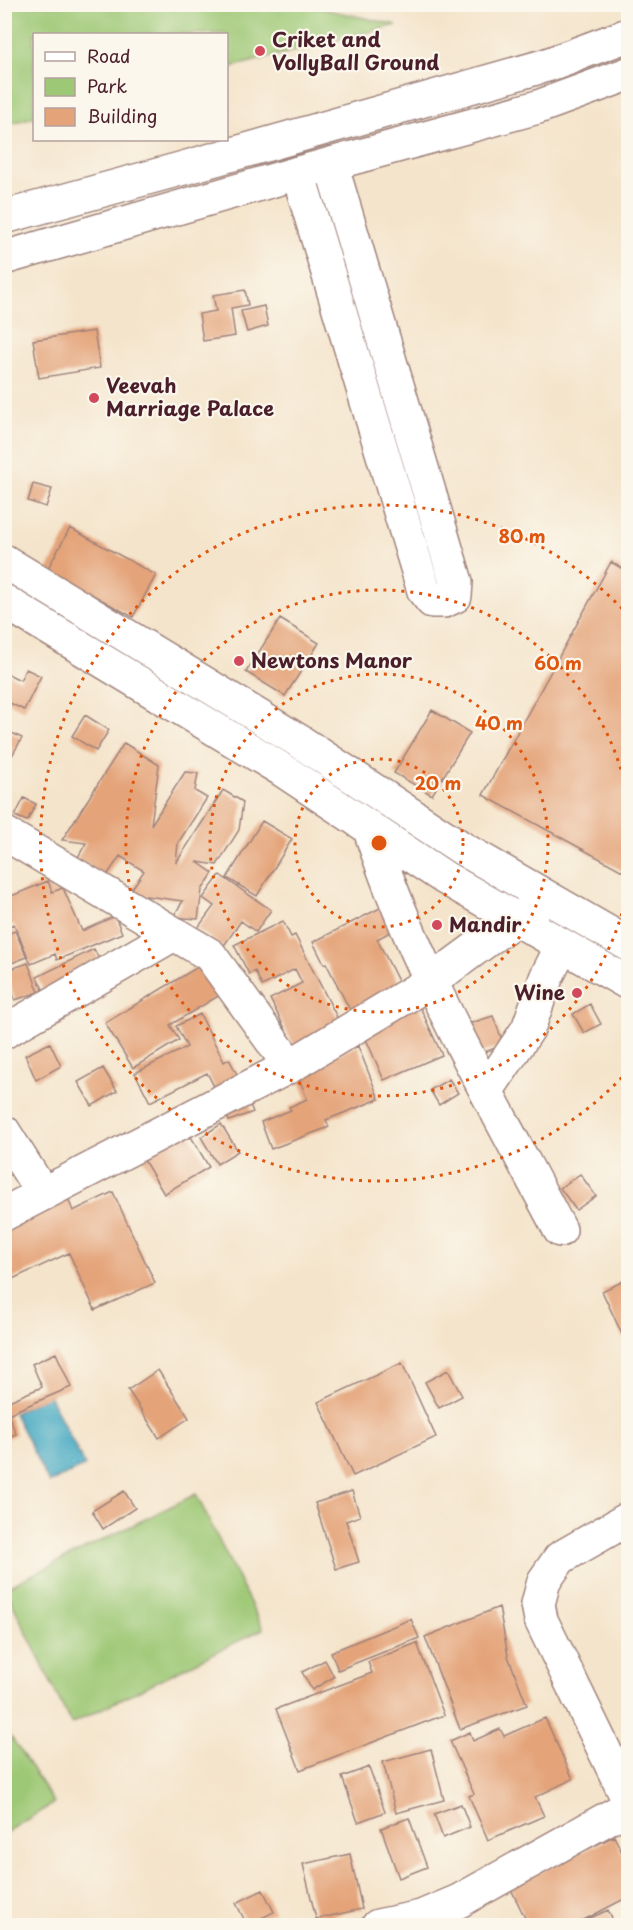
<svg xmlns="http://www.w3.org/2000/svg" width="633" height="1930" font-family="'Playpen Sans',sans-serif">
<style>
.green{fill:#9dc875;stroke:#747450;stroke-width:1.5}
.water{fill:#42a8c2;stroke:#466476;stroke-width:1.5}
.building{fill:#e4a378}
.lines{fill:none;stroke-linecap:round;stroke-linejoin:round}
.minor-casing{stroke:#9f827b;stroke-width:36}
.major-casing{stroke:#9f827b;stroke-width:36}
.minor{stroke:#fff;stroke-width:33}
.major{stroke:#fff;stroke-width:33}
.ring{fill:none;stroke:#e0560e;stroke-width:3;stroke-dasharray:3 6}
.poi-dot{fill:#d1495b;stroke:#fbf7ec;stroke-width:2}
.labels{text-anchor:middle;stroke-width:4.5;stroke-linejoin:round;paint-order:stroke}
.poi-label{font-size:20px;font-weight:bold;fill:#4a1f2b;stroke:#fbf7ec;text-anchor:start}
.centre{fill:#e0560e;stroke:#fbf7ec;stroke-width:3}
.ring-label{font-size:18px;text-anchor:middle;font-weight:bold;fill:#e0560e;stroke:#fbf7ec;stroke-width:4.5;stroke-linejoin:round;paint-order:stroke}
</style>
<rect width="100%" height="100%" fill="#fbf7ec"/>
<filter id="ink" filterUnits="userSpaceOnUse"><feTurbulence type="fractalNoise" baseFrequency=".0167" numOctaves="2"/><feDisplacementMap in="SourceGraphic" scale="12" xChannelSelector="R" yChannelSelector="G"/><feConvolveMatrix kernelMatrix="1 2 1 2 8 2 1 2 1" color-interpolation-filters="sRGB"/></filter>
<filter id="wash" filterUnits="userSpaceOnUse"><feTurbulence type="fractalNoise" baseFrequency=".008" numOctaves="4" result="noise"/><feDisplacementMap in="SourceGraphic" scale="24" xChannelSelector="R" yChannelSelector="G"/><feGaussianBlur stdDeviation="1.35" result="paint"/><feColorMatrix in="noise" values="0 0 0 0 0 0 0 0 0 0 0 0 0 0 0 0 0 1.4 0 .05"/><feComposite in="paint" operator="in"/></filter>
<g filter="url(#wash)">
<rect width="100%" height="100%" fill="#f4e4cb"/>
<path class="green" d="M300,4L397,25L227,68L226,34H34V117L5,125V5Z
M196,1494L263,1629L71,1724L5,1588Z
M4,1726L54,1803L5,1833H4Z"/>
<path class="water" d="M49,1395L85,1466L49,1483L14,1413Z"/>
<g id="blocks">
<path class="building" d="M245,290L248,305L231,308L235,336L203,341L199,314L216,311L213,295Z
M264,306L268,326L247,332L241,311Z
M94,331L100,368L39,378L33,340Z
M33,484L52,489L46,507L28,501Z
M70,528L156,575L133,617L47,570Z
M611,562L628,572V874L483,795Z
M280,619L319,643L285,696L246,672Z
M26,669L41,676L24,710L4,700V675L6,673L20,680Z
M432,710L470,733L432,795L394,773Z
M85,715L109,730L96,751L72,736Z
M4,729L22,738L4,770Z
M124,743L159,765L151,825L185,772L198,773L195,791L207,798L178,843L176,863L223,790L243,802L239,830L217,865L197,862L213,873L202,890L198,919L173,917L183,901L139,895L131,890L144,871L120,856L106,877L77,859L86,843L62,840Z
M24,798L36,804L27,821L15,816Z
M262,821L292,839L257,896L227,878Z
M220,875L271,910L256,932L241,921L223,947L197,929L214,906L203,898Z
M48,881L52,892L63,888L82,931L115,916L122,933L57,960L55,954L31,964L14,924L4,928V899Z
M384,906L396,929L377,939L402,989L352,1014L326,963L324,964L313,942Z
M283,921L291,937L295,935L342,1027L296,1050L270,999L302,983L295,969L262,986L255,971L249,974L234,945Z
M15,931L27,957L4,966V935Z
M94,949L105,971L48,999L37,977Z
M211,959L230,989L170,1025L179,1040L133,1068L105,1023Z
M28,963L39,992L15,1000L5,971Z
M590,1004L601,1024L584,1033L573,1014Z
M419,1005L442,1055L384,1080L362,1030Z
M200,1014L224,1062L229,1059L240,1080L217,1092L207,1073L150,1102L135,1073L187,1047L176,1026Z
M493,1016L504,1045L476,1055L465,1025Z
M50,1043L61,1066L36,1080L25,1055Z
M358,1046L379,1099L326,1120L329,1127L271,1149L261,1122L291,1110L289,1107L307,1099L296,1070Z
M103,1068L117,1091L92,1106L78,1082Z
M449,1079L458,1093L439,1105L430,1090Z
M247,1098L253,1112L229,1121L223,1107Z
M221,1124L238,1151L217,1164L201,1137Z
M187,1130L209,1167L164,1194L142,1157Z
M580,1174L596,1196L576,1210L560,1188Z
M113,1192L155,1283L95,1310L69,1253L8,1281L4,1273V1221L66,1193L73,1211Z
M628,1279V1344L627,1345L602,1291Z
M56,1353L71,1387L8,1414L16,1434L4,1439V1403L42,1387L32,1364Z
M402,1363L436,1437L353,1476L318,1402Z
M158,1370L189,1418L159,1438L128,1390Z
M448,1370L462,1396L439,1408L425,1382Z
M124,1491L135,1508L103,1529L92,1511Z
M352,1491L360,1516L346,1521L359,1562L336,1569L315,1503Z
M499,1607L508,1656L527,1705L460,1729L425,1637Z
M411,1619L419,1638L338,1670L331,1652Z
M417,1643L444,1715L300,1770L276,1709L372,1673L368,1662Z
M325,1660L334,1677L312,1690L302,1672Z
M545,1718L573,1779L535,1797L544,1816L488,1840L469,1796L474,1794L450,1741L470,1732L473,1741L500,1729L504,1736Z
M431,1749L444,1800L396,1813L383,1762Z
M369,1767L385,1812L358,1822L342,1777Z
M461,1804L470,1827L443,1838L434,1814Z
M409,1818L427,1867L399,1878L381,1828Z
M614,1836L628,1865V1897L572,1926H529L510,1887Z
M350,1854L362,1909L316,1919L303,1864Z
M263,1890L274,1912L247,1925L236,1903Z
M608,1910L615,1925L584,1926L582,1922Z"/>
</g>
</g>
<g filter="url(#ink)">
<use href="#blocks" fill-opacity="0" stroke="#9f827b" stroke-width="1.5"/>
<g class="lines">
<defs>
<path id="minor" d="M298,173L424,591L432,601H444L455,596L456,582L331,164
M4,561L299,741L463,849L628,944
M4,601L281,769L445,878L628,983
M369,827C415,969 491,1099 560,1230
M4,833L210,955L290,1066
M4,1032L174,934
M487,1090L528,1029L546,978L562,946
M4,1132L43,1194
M4,1214L290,1066L430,982L517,918L534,909
M628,1519L560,1558L544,1581L538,1604L541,1620L628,1799
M378,1926L421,1917L459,1901L628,1807"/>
<path id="major" d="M4,217L180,169L547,65L628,35
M4,258L298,173L538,107L628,74"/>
</defs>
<use href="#minor" class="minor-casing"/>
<use href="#major" class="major-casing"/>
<use href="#minor" class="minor"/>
<use href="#major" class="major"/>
</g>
</g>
<g class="ring">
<circle cx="379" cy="843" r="84"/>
<circle cx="379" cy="843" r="169"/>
<path d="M628 887A253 253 0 1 1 628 799"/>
<path d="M628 1071A338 338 0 1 1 628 615"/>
</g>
<g class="poi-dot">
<circle cx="260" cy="51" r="6"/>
<circle cx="94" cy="398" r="6"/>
<circle cx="239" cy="661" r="6"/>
<circle cx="437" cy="925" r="6"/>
<circle cx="577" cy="993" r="6"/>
</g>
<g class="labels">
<g class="poi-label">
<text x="272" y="47">Criket and<tspan x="272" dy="23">VollyBall Ground</tspan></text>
<text x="106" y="393">Veevah<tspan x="106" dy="23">Marriage Palace</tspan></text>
<text x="251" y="668">Newtons Manor</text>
<text x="449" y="932">Mandir</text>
<text x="565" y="1000" text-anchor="end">Wine</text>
</g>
</g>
<circle cx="379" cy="843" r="9" class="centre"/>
<g class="ring-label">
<text x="522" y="543">80 m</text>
<text x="558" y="670">60 m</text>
<text x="499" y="730">40 m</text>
<text x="438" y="790">20 m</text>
</g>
<rect width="633" height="1930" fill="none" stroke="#fbf7ec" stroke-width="24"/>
<rect x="33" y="33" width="195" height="108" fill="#fbf7ec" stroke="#b4a19f" stroke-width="1.5"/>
<rect x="45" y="52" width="30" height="9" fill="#ffffff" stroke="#b4a19f" stroke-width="1.5"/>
<text x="87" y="63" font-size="18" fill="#4a1f2b">Road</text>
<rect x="45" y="78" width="30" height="18" fill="#9dc875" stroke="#b4a19f" stroke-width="1.5"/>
<text x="87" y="93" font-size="18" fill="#4a1f2b">Park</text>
<rect x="45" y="108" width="30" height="18" fill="#e4a378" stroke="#b4a19f" stroke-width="1.5"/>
<text x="87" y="123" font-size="18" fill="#4a1f2b">Building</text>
</svg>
